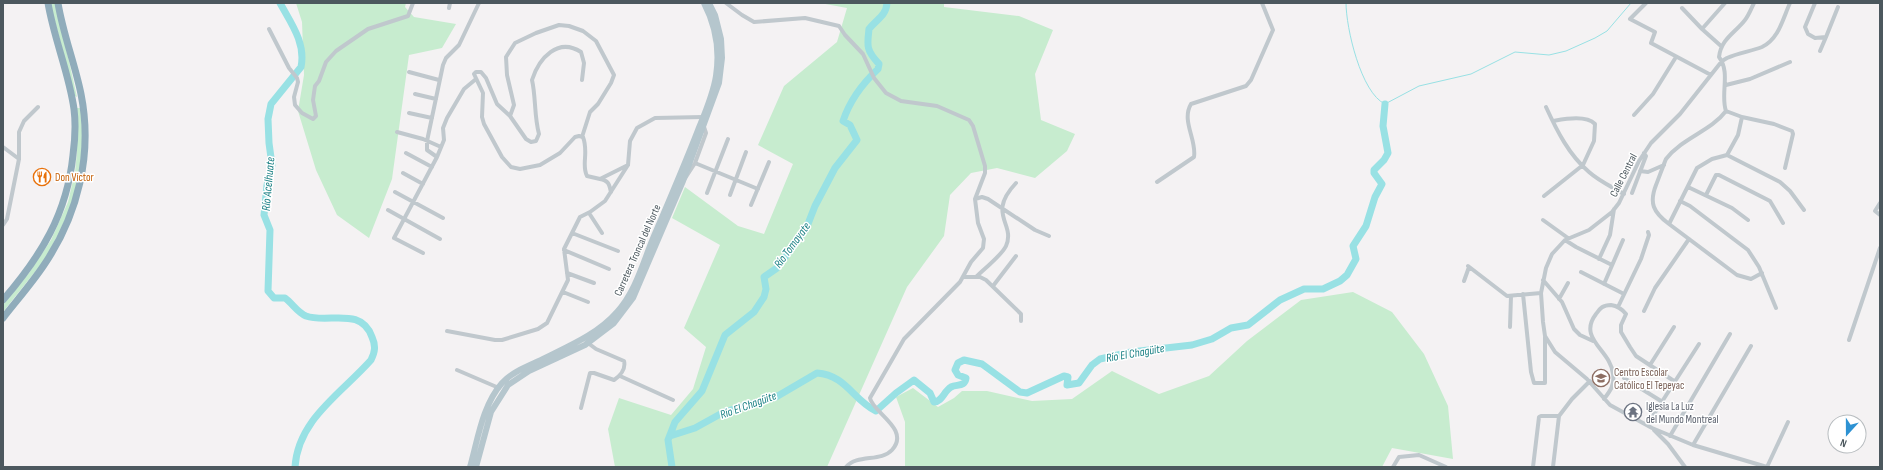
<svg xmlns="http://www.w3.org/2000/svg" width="1883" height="470" font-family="'Sofia Sans Condensed',sans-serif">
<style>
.green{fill:#c7eccf}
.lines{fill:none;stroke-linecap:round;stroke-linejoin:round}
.stream{stroke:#98e1e4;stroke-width:1}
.river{stroke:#98e1e4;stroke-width:7}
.street{stroke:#c0c8cd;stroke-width:4}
.primary{stroke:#b5c6cd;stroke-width:6}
.highway{stroke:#90acbb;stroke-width:7}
.labels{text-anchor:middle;stroke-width:3;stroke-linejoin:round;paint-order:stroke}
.street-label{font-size:11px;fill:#4c585e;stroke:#fff}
.food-label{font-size:11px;fill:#c56008;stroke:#fff;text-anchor:start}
.education-label{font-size:11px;fill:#785e54;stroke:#fff;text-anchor:start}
.worship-label{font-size:11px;fill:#5b616d;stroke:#fff;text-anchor:start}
.water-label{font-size:12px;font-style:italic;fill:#1a8084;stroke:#fff}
</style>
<rect width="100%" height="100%" fill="#f4f2f3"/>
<path class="green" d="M50,3H56L77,97L75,96Z
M296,3H406L405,7L414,17L456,24L442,48L409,55L392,179L369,238L337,215L316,170L298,111L304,75L302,22Z
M820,3H944V7L1019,16L1053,30L1035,74L1041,120L1075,134L1067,151L1035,178L997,168L971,173L950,195L944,236L907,287L827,467H615L608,429L619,398L671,415L693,389L706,347L684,328L720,245L672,218L685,187L738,226L764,234L793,164L758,145L784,86L837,42L847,8Z
M77,108H81L83,154L71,208L46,258L3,312V305L29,273L51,240L68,202L75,172L77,152Z
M1353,292L1392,312L1424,354L1448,406L1453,459L1392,448L1382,467H905V422L896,397L913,388L938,407L954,398L962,391H987L1032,401L1072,399L1112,371L1159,394L1209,376L1247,341L1301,300Z"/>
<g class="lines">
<path class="stream" d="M1346,3C1346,28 1361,93 1385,104L1419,86L1471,74L1515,52L1549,55L1566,51L1595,38L1607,31L1631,3"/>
<path class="river" d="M280,3C291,23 306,43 301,67L271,104L268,119L269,143L272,165L267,185L264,215L270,230L268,291L274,298H285C293,304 297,312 306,316C328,324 361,306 372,337C376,346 375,352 371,360C342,393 298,419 295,467
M670,436L695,428L724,412L776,397L817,373C846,375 853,400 876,411L896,393L914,380L930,393L934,402C942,402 944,391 951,387C957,384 965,387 966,378L958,375L955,370L958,363L964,360L982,364L1020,392L1027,393L1064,376L1068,377L1067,385L1079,383L1092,365L1100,359L1131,352L1192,345L1212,339L1231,328L1248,325L1280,300L1304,289H1323L1340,281L1347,275L1356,259L1353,246L1366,226L1375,197L1382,184L1374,173V170L1384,160L1388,153L1383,126L1385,104
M672,467L668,440L675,422L702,391L725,335L754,312L764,297L766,289L764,277L777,268L806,229L815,206L835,168L857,140L850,125L843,121C850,100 862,84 878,69L879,64C866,50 867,46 869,29C877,19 886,16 887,3"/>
<path class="street" d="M726,3L742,15L754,22L805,18L839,26L845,35L863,54L874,78L886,93L901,101L937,106L969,120L973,126L985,166V173L975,199L978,223L984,239L983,248L971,262L960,282L904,339L870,398C872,412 911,429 892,450C881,462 857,454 846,467
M1646,3L1630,19L1655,32L1651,43L1711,75
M1754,3C1751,9 1749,15 1745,20C1735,33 1721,39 1719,57C1731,73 1720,94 1726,111L1742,117L1774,124L1792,131L1793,134L1785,168
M1815,3L1805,27L1808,34L1815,38L1826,37L1838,7
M449,8L450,3
M1682,8L1702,29L1721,46
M269,29L289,68L297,78L298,82L294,97L295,105L302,113L313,119L316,116L313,100L315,86L319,81L326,62L336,51L368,29L408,16L413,3
M1702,29L1725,3
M1820,51L1826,37
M409,72L439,80
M582,80L584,63L581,52C558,37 539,58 532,80C536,97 534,116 539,134L536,141L531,142L526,139L510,116L497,104L486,78L481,72H476L474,74L483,93L482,117L484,124L502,157L511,167L520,169L540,165L560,153L575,137L579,136L583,137C589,153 581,165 587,176L600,179L628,165
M1726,85L1750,79L1790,62
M415,94L436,99
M1546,107C1557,131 1569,155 1589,172C1599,181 1612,187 1624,194
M409,113L432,118
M1634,115L1653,94L1676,57
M510,116L514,105L507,75L506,57L515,43L536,33L559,25L569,26L583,31L596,41L614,75L611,83L598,104L590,112L582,137
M1742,117L1738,135L1727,155L1712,159L1697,168L1669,224L1737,275L1751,279L1762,273
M397,132L423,139L441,147
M3,147L19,159
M406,153L432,167
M1727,155L1780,182L1790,191L1804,210
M437,157L427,150V141L443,65L446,58L459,45L479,3
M695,163L758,189
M1640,171L1648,172L1664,165
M403,173L423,184
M600,179C609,181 609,184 611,192
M684,180L695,163L706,133L704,127
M1157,182L1194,157C1197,140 1181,121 1191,104L1246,86L1251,80L1273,30L1262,3
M1688,187L1732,208L1748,220
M395,192L443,218
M707,193L728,139
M1632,193L1646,156L1644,153
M730,195L746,152
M1706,195L1716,175H1719L1770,201L1783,223
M1544,196L1583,165L1594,141L1595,124C1586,115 1565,119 1553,121
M975,199L982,197L988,199L1035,230L1049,236
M1680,201L1690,206L1748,250L1759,267L1776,308
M1880,203L1875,211L1880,215
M751,205L769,162
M388,210L440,239
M589,213L602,233
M1543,220L1568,238
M1669,224C1653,212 1649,203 1656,185C1658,180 1665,161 1666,159C1682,138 1711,131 1726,111
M3,225L7,219L19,159V132L24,121L38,107
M572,233L618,251
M1565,240L1576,247L1612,265
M564,250L609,269
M423,253L394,238L437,157L444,140L443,128L447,118L464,89L476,79
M1599,259L1610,235L1614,209
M1468,266L1507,296L1541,293
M1581,272L1624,294
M567,273L594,283
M963,277H980L986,280L1021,314V321
M976,277C984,269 1002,255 1006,246C1016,223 986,215 1016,183
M1543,280L1562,302L1574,329L1580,335L1593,341
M1464,281L1469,267
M1604,284L1623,240
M993,286L1016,256
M563,292L588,302
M1523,294L1531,372L1534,383H1545V337
M1559,299L1568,283
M1618,307L1641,259L1649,235L1648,232
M1644,311L1655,288L1689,239
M1510,327L1511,296
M447,331L495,340H502L538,329L547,323L568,280L564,249L580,217L590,212L605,201L628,165L630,141L637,128L655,118L703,117
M1849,340L1880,248
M1650,365L1674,327
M457,370L499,388
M620,376L673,400
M1624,378L1661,401
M1604,399C1610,391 1615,385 1613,374C1611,350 1577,339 1596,314C1600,308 1603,305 1611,305C1618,306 1622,309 1626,314L1621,325V332L1630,347L1636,356L1674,381
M581,408L590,373H594L614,380C620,376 626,369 624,361L596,349L588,343
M1788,422L1767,467L1693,445L1652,428L1610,405L1587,379L1555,352L1545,336L1543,322L1541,293L1546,268L1552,254L1565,240L1589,230L1612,212L1619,203L1639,161L1651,143L1680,114L1722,61L1727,58C1738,53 1752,51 1762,47C1779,39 1783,18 1790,3
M1647,425L1699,344
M1654,430L1668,444L1685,467
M1670,436L1730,334
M1693,445L1751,346
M1393,467L1399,457L1419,455L1446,467
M1533,467L1539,417L1541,416H1559
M1553,467L1559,416L1572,399L1590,381"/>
<path class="primary" d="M470,467C478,439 482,406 502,383C513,371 529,366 543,359C569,346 598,334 617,312C636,291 643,262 654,236C669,201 684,166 698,130C705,113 713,95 716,76C720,50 716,26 704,3
M476,467L491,412L508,385L529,371L585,345L614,323L633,298L683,181L719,83L722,58L721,39L715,15L709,3"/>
<path class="highway" d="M3,300C41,256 67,214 73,155C75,140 76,125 74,109C69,73 54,39 48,3
M3,318C17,300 32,283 44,265C78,215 93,154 81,94C75,64 63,34 58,3"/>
</g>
<defs>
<symbol id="restaurant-ring" viewBox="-11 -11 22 22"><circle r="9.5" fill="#fff" stroke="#e8710a" stroke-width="1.5"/><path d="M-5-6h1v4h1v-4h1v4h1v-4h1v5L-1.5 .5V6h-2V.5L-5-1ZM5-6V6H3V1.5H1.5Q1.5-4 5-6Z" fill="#e8710a"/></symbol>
<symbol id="school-ring" viewBox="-11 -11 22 22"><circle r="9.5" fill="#fff" stroke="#8d6e63" stroke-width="1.5"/><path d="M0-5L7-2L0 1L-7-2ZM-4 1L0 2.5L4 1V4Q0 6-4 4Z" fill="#8d6e63"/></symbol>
<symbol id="temple-ring" viewBox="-11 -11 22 22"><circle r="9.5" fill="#fff" stroke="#6b7280" stroke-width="1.5"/><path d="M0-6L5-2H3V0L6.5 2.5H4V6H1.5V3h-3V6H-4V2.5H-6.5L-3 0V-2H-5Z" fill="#6b7280"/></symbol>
</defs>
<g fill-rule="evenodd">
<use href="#restaurant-ring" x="32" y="167" width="20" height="20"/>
<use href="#school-ring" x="1591" y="368" width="20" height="20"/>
<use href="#temple-ring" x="1623" y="402" width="20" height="20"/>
</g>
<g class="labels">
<g class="street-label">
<text transform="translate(1623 175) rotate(-63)" y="4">Calle Central</text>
<text transform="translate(637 250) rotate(-66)" y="4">Carretera Troncal del Norte</text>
</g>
<g class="food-label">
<text x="55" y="181">Don Víctor</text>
</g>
<g class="education-label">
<text x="1614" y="376">Centro Escolar<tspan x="1614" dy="13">Católico El Tepeyac</tspan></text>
</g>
<g class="worship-label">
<text x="1646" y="410">Iglesia La Luz<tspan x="1646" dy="13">del Mundo Montreal</tspan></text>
</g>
<g class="water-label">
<text transform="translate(268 184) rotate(-85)" y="4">Río Acelhuate</text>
<text transform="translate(792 245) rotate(-54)" y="4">Río Tomayate</text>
<text transform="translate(1135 353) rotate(-10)" y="4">Río El Chagüite</text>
<text transform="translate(748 405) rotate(-20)" y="4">Río El Chagüite</text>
</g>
</g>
<rect width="1883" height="470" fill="none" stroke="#4c585e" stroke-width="8"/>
<g transform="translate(1847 434) rotate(201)"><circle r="19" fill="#ffffff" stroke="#b7bcbf"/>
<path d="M0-3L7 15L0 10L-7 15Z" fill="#2d92d3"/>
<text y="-6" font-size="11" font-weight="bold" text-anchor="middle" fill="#4c585e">N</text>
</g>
</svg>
